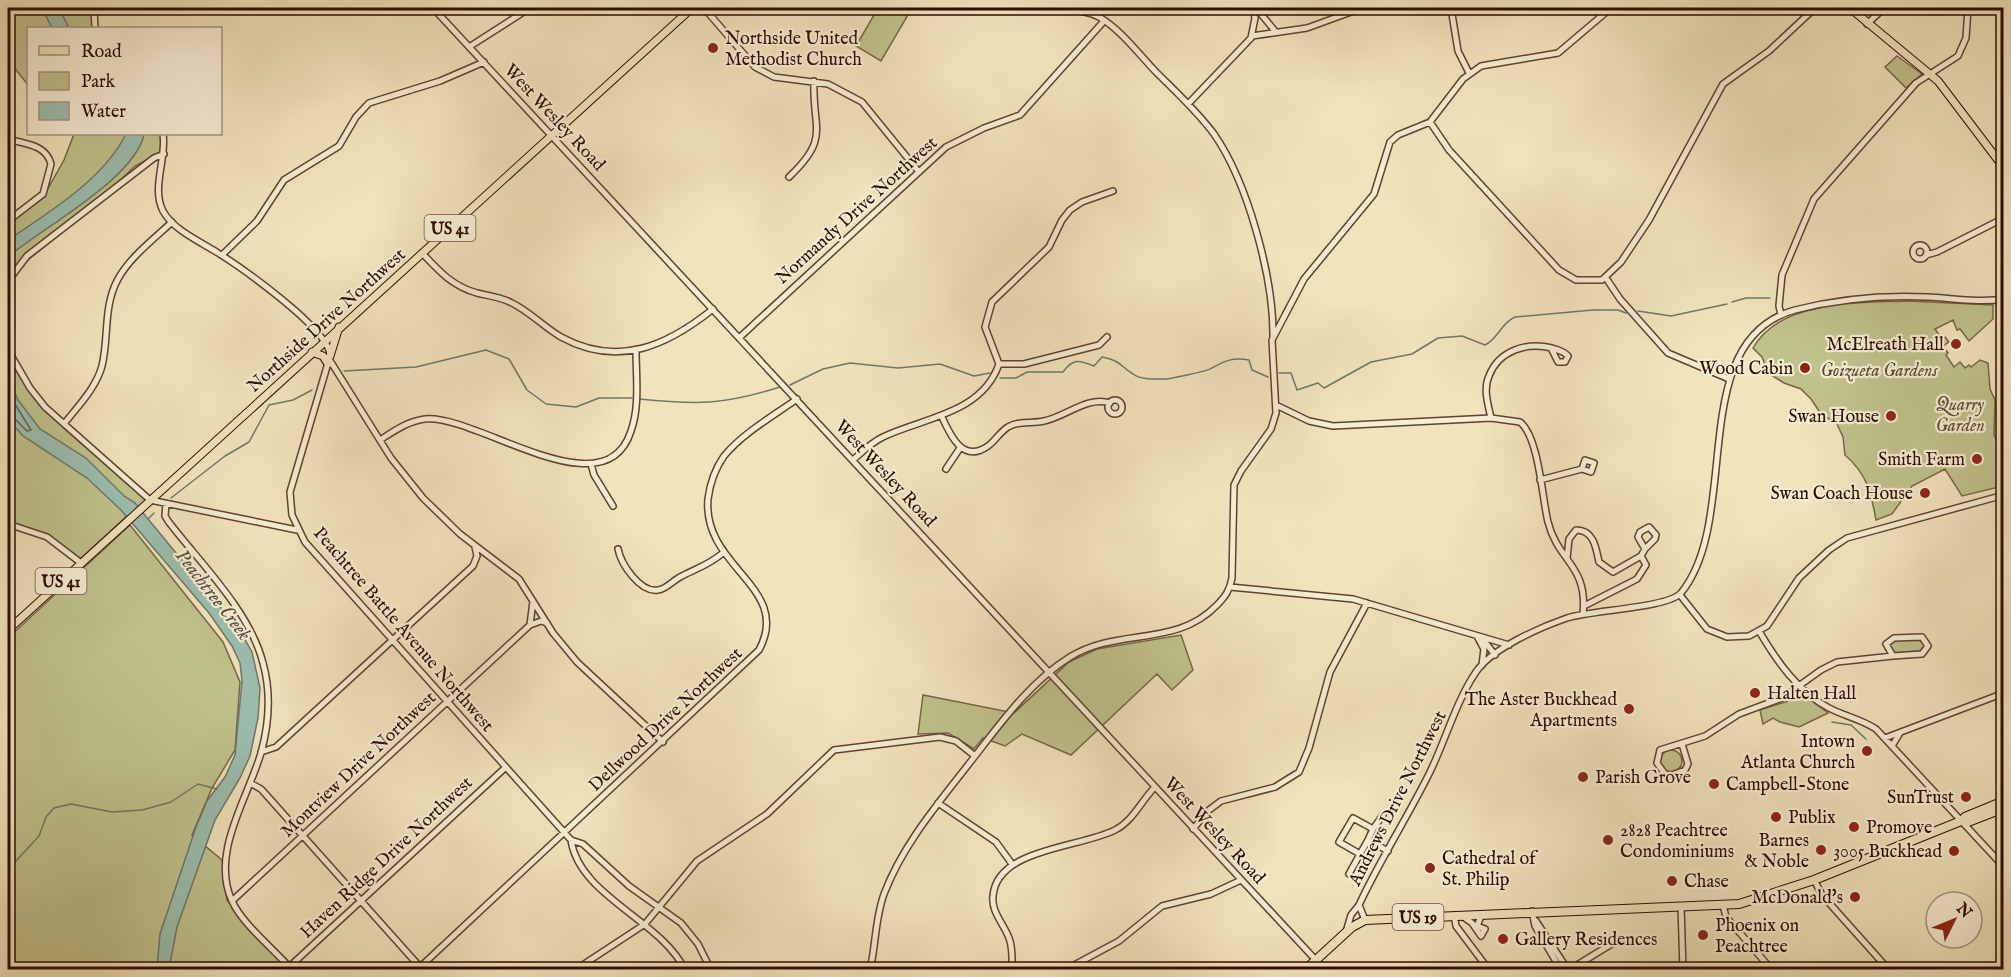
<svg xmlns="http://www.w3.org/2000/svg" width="2011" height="977" font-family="'IM FELL English',serif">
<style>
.green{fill:#c0c28c;stroke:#776746;stroke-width:1.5}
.water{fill:#9bbeaf;stroke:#6f7769;stroke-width:1.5}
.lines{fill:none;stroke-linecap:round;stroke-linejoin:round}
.shore{stroke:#646558;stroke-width:1.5}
.stream{stroke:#6f7769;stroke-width:1.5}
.minor-casing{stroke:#5f4230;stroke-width:8}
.major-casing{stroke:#2e0c01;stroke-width:9}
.highway-casing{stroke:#2e0c01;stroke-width:10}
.minor{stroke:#f6edd3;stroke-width:5}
.major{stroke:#f1e3bc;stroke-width:7}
.highway{stroke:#f1e3bc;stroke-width:8}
.poi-dot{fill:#8f2418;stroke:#f6edd3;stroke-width:2}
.labels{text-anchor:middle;stroke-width:4.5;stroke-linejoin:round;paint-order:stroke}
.shield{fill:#f6edd3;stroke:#6a5040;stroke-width:1.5}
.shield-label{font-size:16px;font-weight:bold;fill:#2e0c01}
.poi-label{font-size:18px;fill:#2e0c01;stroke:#f6edd3;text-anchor:start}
.street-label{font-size:18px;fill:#2e0c01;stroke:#f6edd3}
.park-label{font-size:18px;font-style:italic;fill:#614c32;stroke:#f6edd3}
.water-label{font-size:20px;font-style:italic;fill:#5a5347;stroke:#f6edd3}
</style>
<rect width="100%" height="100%" fill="#f1e3bc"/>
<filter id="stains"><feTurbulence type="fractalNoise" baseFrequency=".00333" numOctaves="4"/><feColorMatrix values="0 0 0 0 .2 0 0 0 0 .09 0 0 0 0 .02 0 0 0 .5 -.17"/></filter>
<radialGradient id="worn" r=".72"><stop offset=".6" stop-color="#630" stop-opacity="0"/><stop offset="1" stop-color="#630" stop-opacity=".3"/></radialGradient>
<path class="green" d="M8,8H93L97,28H28V85L10,62L8,55Z
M878,8H912L881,61L856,46Z
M1897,56L1922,74L1906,88L1885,67Z
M74,134H163L162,152L135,166L85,214L8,276V223L46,192L64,160Z
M1908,301L1993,305V319L1969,341L1960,329L1957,330L1953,320L1935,329L1942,339L1945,337L1949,342L1943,346L1948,353L1946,355L1954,367L1960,362L1965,368L1969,365L1971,367L1980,360L1988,363L1990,389L1995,400L1994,435L1999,445L2003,486L1962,496L1945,469L1912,486L1892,514L1876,520C1871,492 1867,474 1845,455L1843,437L1837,424L1821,414L1811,399L1801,389L1784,383L1768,373L1762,357L1753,348C1781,299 1860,303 1908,301Z
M8,354C35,416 101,458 152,501L129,514L80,559C57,541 37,530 8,524Z
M130,525L223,642L240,682L235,750L212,788L192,835L222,860L227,900L282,963V970H8V638Z
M1181,635L1193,670L1172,690L1157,674L1071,755L1022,734L1005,746L983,738L974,749L948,733L918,734L923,695L1014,713L1069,662L1097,649Z
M1894,640H1919L1926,645L1920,651L1893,653L1889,650V643Z
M1800,692L1828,713L1799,727L1780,722L1773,718L1763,724L1760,710L1788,701Z
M1660 761a11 11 0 1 1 22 0a11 11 0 1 1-22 0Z"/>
<path class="water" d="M42,8H59L69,28H52Z
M126,134H144C136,178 42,228 8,257V240C49,212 103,180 126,134Z
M8,377L18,400L40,429L86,458L124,496L135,503L240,631L252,652L260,688L258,718L250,756L240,778L215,820L177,927L169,969H157L160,934L196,827L207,801L225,777L235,755L242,681L240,663L232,646L209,613L121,510L87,478L23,436L8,419Z"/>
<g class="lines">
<path class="shore" d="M8,393L31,430L27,431L14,418L8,417"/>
<path class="stream" d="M59,8H67
M1732,302L1746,298H1770
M1638,311L1671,316L1727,304
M344,371L416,367L486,350L509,359L527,390L546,404L576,407L599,398H632
M1279,373H1291L1297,390L1318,383L1324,388L1371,362L1412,354L1438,338L1462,336L1485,345C1498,339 1501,323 1515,317L1593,310H1618L1626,313
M1000,378H1016L1027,372H1063C1073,358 1079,360 1094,366L1102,357C1120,360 1120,366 1133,374C1141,380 1155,379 1165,379C1170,379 1207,371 1210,369C1225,361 1231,357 1249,360L1252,370L1268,377
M790,385L823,369L850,363L898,368L940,364L974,376L990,373
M639,399C697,405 723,405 780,387
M171,498L225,456L249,442L269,405L293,400L312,390
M148,519L154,513
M1832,722L1851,725L1866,739
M8,880L14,863L39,836L46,817L54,808L71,804L112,812L142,810L171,802L198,784L217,789
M1052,970L1064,965"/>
<defs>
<path id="minor" d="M94,8L95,28
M433,8L1325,970
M704,8L755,67L774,77L828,84L862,102L919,172
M1068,8C1078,11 1089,12 1099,17C1120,29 1138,53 1155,71C1175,91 1197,111 1214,134C1248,183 1274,279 1273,338
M1256,8L1275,31
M1451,8L1458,51L1469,73
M1867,24L1884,8
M1252,36L1307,28L1362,8
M469,47L530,8
M1188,104L1251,38L1255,18L1253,8
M1430,122L1449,150L1559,270L1576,280H1602L1621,262L1649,220L1723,84L1769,51L1815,8
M163,134C167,158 151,188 163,211C173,230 201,242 218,253C242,268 327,328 330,354
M8,139C24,144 46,144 51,164L43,194L8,221
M789,177C831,137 812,130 814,81
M1913 252a7 7 0 1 1 14 0a7 7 0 1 1-14 0Z
M422,253C439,271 452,286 477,293C489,296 501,297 512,303C530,312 544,327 561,337C618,368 667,346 713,309
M222,255L257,221L284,180L339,146L356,117L369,103L440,81L484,62
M1926,255L1937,252L2004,218
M1606,278L1620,299L1668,353L1729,379
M8,281L27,256L154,158L164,154
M1781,315L1779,306L1782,275L1814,199L1916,83L1958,56L1966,38L1968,8
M739,338L946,147L984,128L1020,115L1104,21
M8,350L30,388L45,407L150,500L297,530
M329,359L391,458L423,498L460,534L519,579L553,633L577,662L663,742
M328,363L290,492L292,515L305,542L571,840L583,844L629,886L681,923L698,944L711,970
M999,364H1024L1099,345L1107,337
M1108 407a7 7 0 1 1 14 0a7 7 0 1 1-14 0Z
M1276,405L1309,421L1333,426L1491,418L1520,422C1539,437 1542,498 1548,522C1558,562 1588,565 1583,614
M942,417C950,435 963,464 988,446C995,441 1000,432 1008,427C1020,420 1032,424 1044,421C1067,416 1087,396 1110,403
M1491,418C1488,404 1483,389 1489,376C1499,350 1527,342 1552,348C1558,350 1564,351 1568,356L1565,362H1558L1551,348
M64,424C78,406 96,388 102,366C109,337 103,306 118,279C130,257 154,239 172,222
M380,440C394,431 408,421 425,419C477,414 605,513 631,431C640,406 636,376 636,350
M853,460C863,451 872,442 883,437C922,418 982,414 999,364L985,327L992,302L1049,247L1062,220L1070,210L1082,202L1113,191
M591,464L594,475L613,506
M946,469L960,448
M1540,480L1582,469L1591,472L1594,463L1585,460L1582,469
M166,504L165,516L168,521C200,563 250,611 263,663C271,692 269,724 261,753C248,798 210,853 232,901C243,925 274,949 292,970
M8,524L47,537L81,563
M618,549C621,564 640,593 658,590C667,589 673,580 682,576C699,567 707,566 723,553
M1567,558L1569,539L1576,530C1594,530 1596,548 1599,562L1613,572L1641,556L1645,549L1638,537L1640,532L1649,527L1656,535L1655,539L1645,549
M1230,587L1353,599L1509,645
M1680,595L1707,629L1727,637L1749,636L1767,626L1799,578L1829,550L1847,538L2004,495
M1584,606L1637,579L1646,565L1641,556
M530,625L533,601
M1759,631C1776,660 1798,692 1829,708C1844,716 1861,719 1876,729L2004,867
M1477,636L1484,649L1482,665
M1922,637L1928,646L1922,654L1893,656L1886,644L1894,638Z
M1482,638L1495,655
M1885,738L2004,693
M1682,744L1688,764L1685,770L1672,775L1665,774L1657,763L1660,750L1705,736L1739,714L1782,698L1821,670L1837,662L1893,656
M1892,746L1900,733
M261,752L276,747L473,566L477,556L475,547
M250,783L261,789L420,967
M938,803L996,842L1012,864
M1193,829L1209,810L1221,801L1275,787L1299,772L1309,748L1330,672L1367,603
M1373,829L1383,815
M571,840C579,896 661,920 685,970
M1368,840L1360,854L1339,842L1353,818L1373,829L1368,840L1388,851
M1349,874L1360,854
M1814,880L1822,895L1889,970
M232,901L530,625L541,621L547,623
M1359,905L1365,920
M1723,905L1726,917L1772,970
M1681,906L1683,970
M1532,911L1535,926L1561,970
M1454,915L1456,926L1489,970
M1462,916L1472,923L1481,936L1485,929L1477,926L1482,914
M1536,921L1568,970
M1346,932L1351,915L1359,905C1380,860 1407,818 1429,774C1445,742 1456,701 1476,672C1492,648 1541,627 1567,618C1591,610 1668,608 1681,593C1743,517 1684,340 1795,310C1838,299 1883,295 1927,297C1952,298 1979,303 2004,299
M288,968L506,767
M417,970L759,650C793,587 702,568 708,499C710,483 715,469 724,456C743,433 773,416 797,399
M575,970L645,924L697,861L767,814L834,750L940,737L956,741L975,756
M870,970C876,944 875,919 884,894C902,846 937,805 968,765C998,727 1028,683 1070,657C1118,627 1176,648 1217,605C1225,597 1230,590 1232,578L1234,485L1241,471L1271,429L1276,413L1272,340L1304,279L1374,194L1390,142L1398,135L1430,122L1463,79L1481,66L1558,53L1611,8
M1012,970C1012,959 1013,948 1009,938C1004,924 991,912 993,896C997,848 1080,848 1115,830C1133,821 1141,801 1155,787
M1065,970L1119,941L1162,906L1211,894L1241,880
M1569,970L1618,940"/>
<path id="major" d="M1850,8L1938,81L2004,168
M312,352L323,356L328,364
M330,356L339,327
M8,630L692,8"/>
<path id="highway" d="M1961,821L1968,822L2004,808
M1305,970L1352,927L1365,920L1739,904L1814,880L1961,821L1965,817L2004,801"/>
</defs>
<use href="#minor" class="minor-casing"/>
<use href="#major" class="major-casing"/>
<use href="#highway" class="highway-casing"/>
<use href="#minor" class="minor"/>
<use href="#major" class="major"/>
<use href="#highway" class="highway"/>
</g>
<g class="poi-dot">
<circle cx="713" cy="48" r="6"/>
<circle cx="1956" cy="344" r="6"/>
<circle cx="1805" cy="368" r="6"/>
<circle cx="1891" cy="416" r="6"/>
<circle cx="1977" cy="459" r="6"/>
<circle cx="1925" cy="493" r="6"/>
<circle cx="1755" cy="693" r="6"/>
<circle cx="1629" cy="709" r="6"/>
<circle cx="1867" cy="751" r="6"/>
<circle cx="1583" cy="777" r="6"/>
<circle cx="1714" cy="784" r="6"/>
<circle cx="1966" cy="797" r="6"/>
<circle cx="1776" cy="817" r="6"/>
<circle cx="1854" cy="827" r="6"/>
<circle cx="1608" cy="840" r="6"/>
<circle cx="1821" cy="850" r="6"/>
<circle cx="1954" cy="851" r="6"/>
<circle cx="1430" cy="868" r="6"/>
<circle cx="1672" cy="881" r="6"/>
<circle cx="1855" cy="897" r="6"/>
<circle cx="1703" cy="935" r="6"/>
<circle cx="1503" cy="939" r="6"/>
</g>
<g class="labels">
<g class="shield">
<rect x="424.5" y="215" width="51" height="26" rx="4.5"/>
<rect x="35.5" y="568" width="51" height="26" rx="4.5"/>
<rect x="1392.5" y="904" width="51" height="26" rx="4.5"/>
</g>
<g class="shield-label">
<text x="450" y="234">US 41</text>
<text x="61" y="587">US 41</text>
<text x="1418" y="923">US 19</text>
</g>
<g class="poi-label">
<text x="725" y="44">Northside United<tspan x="725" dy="21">Methodist Church</tspan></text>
<text x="1944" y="350" text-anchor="end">McElreath Hall</text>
<text x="1793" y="374" text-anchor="end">Wood Cabin</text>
<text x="1879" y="422" text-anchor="end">Swan House</text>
<text x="1965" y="465" text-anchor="end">Smith Farm</text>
<text x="1913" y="499" text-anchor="end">Swan Coach House</text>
<text x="1767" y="699">Halten Hall</text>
<text x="1617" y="705" text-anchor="end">The Aster Buckhead<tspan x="1617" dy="21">Apartments</tspan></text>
<text x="1855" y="747" text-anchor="end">Intown<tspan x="1855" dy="21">Atlanta Church</tspan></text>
<text x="1595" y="783">Parish Grove</text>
<text x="1726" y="790">Campbell-Stone</text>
<text x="1954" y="803" text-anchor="end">SunTrust</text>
<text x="1788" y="823">Publix</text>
<text x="1866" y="833">Promove</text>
<text x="1620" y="836">2828 Peachtree<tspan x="1620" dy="21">Condominiums</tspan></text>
<text x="1809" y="846" text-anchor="end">Barnes<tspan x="1809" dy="21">&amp; Noble</tspan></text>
<text x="1942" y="857" text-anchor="end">3005 Buckhead</text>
<text x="1442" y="864">Cathedral of<tspan x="1442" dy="21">St. Philip</tspan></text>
<text x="1684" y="887">Chase</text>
<text x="1843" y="903" text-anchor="end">McDonald's</text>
<text x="1715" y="931">Phoenix on<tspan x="1715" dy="21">Peachtree</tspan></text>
<text x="1515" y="945">Gallery Residences</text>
</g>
<g class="street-label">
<text transform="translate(555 117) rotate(47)" y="6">West Wesley Road</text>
<text transform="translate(856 210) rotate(-42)" y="6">Normandy Drive Northwest</text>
<text transform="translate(326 320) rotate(-42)" y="6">Northside Drive Northwest</text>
<text transform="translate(886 473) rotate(47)" y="6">West Wesley Road</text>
<text transform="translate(404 629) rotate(49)" y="6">Peachtree Battle Avenue Northwest</text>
<text transform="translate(665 719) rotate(-43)" y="6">Dellwood Drive Northwest</text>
<text transform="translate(358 764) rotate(-43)" y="6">Montview Drive Northwest</text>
<text transform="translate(1397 798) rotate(-63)" y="6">Andrews Drive Northwest</text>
<text transform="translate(1215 830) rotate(47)" y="6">West Wesley Road</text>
<text transform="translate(386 857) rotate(-43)" y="6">Haven Ridge Drive Northwest</text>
</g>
<g class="park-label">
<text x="1879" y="376">Goizueta Gardens</text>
<text x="1960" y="410">Quarry<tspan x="1960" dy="21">Garden</tspan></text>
</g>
<g class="water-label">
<text transform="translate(214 594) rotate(52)" y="7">Peachtree Creek</text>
</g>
</g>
<rect width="2011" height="977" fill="none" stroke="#f1e3bc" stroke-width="30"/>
<rect x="9" y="9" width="1993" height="959" fill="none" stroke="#2e0c01" stroke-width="3"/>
<rect x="15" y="15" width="1981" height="947" fill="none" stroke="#2e0c01" stroke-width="1.5"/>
<rect x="27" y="27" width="195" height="108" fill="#f6edd3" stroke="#a6937f" stroke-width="1.5"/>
<rect x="39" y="46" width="30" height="9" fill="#f1e3bc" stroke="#a6937f" stroke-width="1.5"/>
<text x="81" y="57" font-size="18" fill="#2e0c01">Road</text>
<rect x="39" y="72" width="30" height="18" fill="#c0c28c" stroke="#a6937f" stroke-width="1.5"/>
<text x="81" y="87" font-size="18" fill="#2e0c01">Park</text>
<rect x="39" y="102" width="30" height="18" fill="#9bbeaf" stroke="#a6937f" stroke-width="1.5"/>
<text x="81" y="117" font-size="18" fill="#2e0c01">Water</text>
<g transform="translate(1954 920) rotate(47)"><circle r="28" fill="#f6edd3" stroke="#a6937f" stroke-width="1.5"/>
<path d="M0-4.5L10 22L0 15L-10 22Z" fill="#8f2418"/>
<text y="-9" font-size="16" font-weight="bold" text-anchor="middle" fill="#2e0c01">N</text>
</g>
<rect width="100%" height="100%" filter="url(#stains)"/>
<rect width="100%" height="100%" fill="url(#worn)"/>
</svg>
